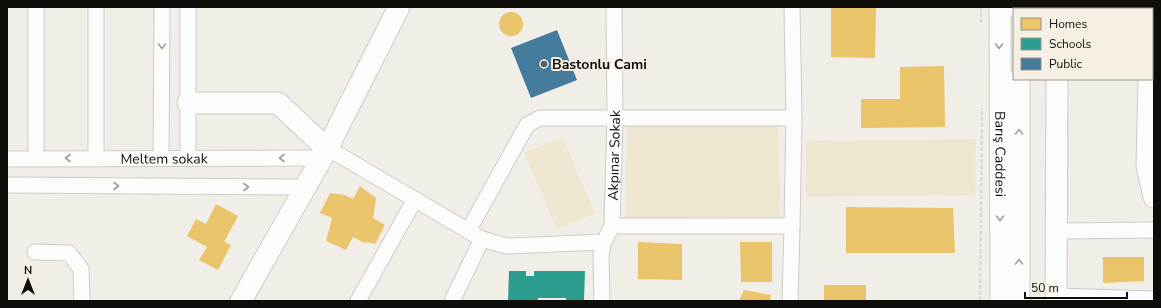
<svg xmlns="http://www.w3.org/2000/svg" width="1161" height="308" font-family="'Nunito Sans',sans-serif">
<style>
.green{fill:#efe6d1}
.homes{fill:#e9c46a}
.schools{fill:#2a9d8f}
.public{fill:#457b9d}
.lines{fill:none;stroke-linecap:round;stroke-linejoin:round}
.street-casing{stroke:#ceccc8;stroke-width:17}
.secondary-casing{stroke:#ceccc8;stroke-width:23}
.path{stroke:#d9d9d7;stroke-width:2.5;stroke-dasharray:4 2;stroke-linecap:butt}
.street{stroke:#fdfcfc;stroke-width:15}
.secondary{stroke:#fdfcfc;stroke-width:21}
.oneway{stroke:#9e9d9c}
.poi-dot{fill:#5f5c58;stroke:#f5efe4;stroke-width:1.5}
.labels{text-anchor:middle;stroke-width:4;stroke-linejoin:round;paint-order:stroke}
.poi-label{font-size:14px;font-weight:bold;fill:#100e0b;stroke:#f5efe4;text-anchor:start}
.street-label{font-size:14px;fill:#100e0b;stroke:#f5efe4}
</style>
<rect width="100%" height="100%" fill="#f1eee8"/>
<path class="green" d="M778,125L780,217L625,218L627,126Z
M562,137L595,213L557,229L524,153Z
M976,139L975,195L806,197V141Z"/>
<path class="homes" d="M831,7H876L875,58L831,57Z
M499 24a12 12 0 1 1 24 0a12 12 0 1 1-24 0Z
M944,66L945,127L861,128V99H900V67Z
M360,186L376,198L373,218L385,225L375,244L368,242L364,243L353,237L346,250L326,241L332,218L320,213L330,193L345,195L353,199Z
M216,204L238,216L224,242L231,245L218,270L199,260L207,247L187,236L196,219L206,224Z
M846,207L953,208L955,253H846Z
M638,242L682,244V280L638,279Z
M740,242H772V282H741Z
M1103,257H1144V281L1103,283Z
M824,285H866V301H824Z
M744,290L771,295L770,301H739Z"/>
<path class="schools" d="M509,271H526V276H534V271H585L584,301H566V298H538V301H508Z"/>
<path class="public" d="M557,30L577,80L531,98L511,48Z"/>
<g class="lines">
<defs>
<g id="street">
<path d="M36,7V158"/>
<path d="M96,7V158"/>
<path d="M188,7V158"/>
<path d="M1152,45H1154"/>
<path d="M327,149L341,156L482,239L452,301"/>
<path d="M161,158L162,7"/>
<path id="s1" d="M7,159L321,158"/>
<path d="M7,185L304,187"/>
<path d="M612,226H792L794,118L792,7"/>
<path d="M468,231L527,125L540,118H794"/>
<path d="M1057,231L1154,230"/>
<path d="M482,239L506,246L604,242"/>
<path d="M35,252L69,253L81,269L82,301"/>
<path d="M1056,296L1154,299"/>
<path d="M358,301L415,199"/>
<path id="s2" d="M602,301L601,254L604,242L612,226L615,118L614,7"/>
<path d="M790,301L792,226"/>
</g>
<g id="secondary">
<path id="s3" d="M1000,7L1001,301"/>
<path d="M1149,7L1150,9"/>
<path d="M1019,9V7"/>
<path d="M1057,9V7"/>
<path d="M1149,79L1147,166L1154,197"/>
<path d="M188,103H278L327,149"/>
<path d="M241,301L327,149L399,7"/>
<path d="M1019,301V79"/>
<path d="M1056,301L1057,79"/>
</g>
</defs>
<use href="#street" class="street-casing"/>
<use href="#secondary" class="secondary-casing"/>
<path class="path" d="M981,7V25
M980,301L982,108"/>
<use href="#street" class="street"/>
<use href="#secondary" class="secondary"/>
</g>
<defs><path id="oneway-chevron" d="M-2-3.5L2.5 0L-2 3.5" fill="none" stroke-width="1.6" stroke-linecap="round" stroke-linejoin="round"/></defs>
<g class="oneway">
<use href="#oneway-chevron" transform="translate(162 46) rotate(90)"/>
<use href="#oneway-chevron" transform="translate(999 46) rotate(90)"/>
<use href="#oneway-chevron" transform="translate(1019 132) rotate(-90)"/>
<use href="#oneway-chevron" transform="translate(68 158) rotate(180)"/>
<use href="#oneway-chevron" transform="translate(282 158) rotate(180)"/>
<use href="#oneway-chevron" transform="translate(116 186)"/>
<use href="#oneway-chevron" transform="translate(246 187)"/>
<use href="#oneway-chevron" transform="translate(1000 218) rotate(90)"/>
<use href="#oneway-chevron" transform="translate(1019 262) rotate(-90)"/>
</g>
<circle class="poi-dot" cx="544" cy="64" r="4"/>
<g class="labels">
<g class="poi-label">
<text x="552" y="69">Bastonlu Cami</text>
</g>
<g class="street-label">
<text dy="5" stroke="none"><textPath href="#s3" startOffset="147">Barış Caddesi</textPath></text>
<text dy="5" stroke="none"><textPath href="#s2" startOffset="148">Akpınar Sokak</textPath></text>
<text dy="5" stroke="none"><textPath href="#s1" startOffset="157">Meltem sokak</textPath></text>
</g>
</g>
<rect width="1161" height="308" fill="none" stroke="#100e0b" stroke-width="16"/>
<rect x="1013" y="8" width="140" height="72" fill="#f5efe4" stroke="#99958d"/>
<rect x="1021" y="18" width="20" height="12" fill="#e9c46a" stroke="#99958d"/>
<text x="1049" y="28" font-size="12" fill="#100e0b">Homes</text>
<rect x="1021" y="38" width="20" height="12" fill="#2a9d8f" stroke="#99958d"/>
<text x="1049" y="48" font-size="12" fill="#100e0b">Schools</text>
<rect x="1021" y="58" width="20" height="12" fill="#457b9d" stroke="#99958d"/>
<text x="1049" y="68" font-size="12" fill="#100e0b">Public</text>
<g transform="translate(28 280)" stroke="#f5efe4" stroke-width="3" paint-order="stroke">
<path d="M0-3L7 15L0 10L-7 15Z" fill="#100e0b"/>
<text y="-6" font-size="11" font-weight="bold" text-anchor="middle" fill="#100e0b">N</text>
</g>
<path d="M1025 292v6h102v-6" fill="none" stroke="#100e0b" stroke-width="2"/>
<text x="1031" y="292" font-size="12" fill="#100e0b" stroke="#f5efe4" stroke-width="3" paint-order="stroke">50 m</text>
</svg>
